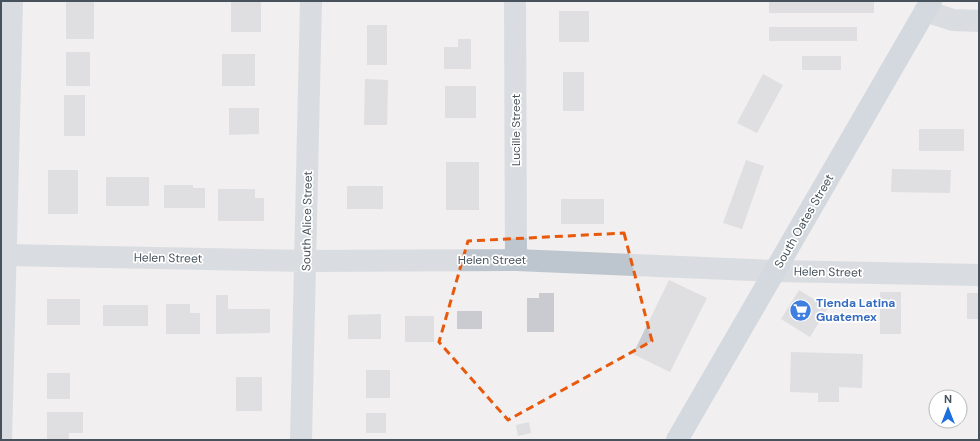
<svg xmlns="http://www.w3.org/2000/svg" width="980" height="441" font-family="'DM Sans',sans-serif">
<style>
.building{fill:#c9cbd1}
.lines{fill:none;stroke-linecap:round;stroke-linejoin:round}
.minor{stroke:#bdc6ce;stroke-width:22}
.major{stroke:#afbecd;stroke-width:22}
.marked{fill:none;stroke:#e8590c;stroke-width:3;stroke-dasharray:8 5;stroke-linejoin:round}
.labels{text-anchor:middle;stroke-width:3.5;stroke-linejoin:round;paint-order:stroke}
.street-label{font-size:12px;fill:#47525c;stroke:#fff}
.shop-label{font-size:12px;font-weight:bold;fill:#366cbe;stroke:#fff;text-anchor:start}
</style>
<rect width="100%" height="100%" fill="#f1efef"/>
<path class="building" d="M66,1H94V39H66Z
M769,1H874V13H769Z
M231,2H261V32H231Z
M559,11H589V42H559Z
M367,25H387V65H367Z
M769,27H857V41H769Z
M458,39H471V69H444V47H458Z
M66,52H90V86H66Z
M222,54H255V86H222Z
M802,56H841V70H802Z
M563,72H584V111H563Z
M763,74L783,85L757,133L737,123Z
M365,79L388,80L387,125H364Z
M445,86H476V118H445Z
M64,95H85V136H64Z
M229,108H259V134L229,135Z
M919,129H964V151H919Z
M746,160L764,166L742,229L723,223Z
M446,162H479V210H446Z
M892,169L951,170L950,193L891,192Z
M48,170H78V214H48Z
M106,177H149V206H106Z
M164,185H193V188H205V208H164Z
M347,186H383V209H347Z
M218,189H255V198H264V221H218Z
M561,199H604V224H561Z
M669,280L707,298L670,372L633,354Z
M799,290L828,308L810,337L781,319Z
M880,292H901V334H880Z
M539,293H554V332H527V298H539Z
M967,293H979V319H967Z
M216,295H228V309H270V333L216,334Z
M47,299H80V325H47Z
M166,304H190V313H200V334H166Z
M103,305H148V326H103Z
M457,311H482V329H457Z
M381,314V339H348V315Z
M405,316H434V342H405Z
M791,352L863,354L862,388L839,387V402H818V393L790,392Z
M366,370H390V398H366Z
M47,373H70V399H47Z
M236,377H262V411H236Z
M47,412H83V433H69V440H47Z
M366,413H386V433H366Z
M529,422L531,433L518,436L516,425Z"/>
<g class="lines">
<path class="minor" d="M515,1L516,260
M925,11L953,20L979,21
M5,255L306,261L516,260L775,271L979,275
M1,440L12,1
M301,440L311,1"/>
<path class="major" d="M677,440L931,1"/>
</g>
<path d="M0 0H980V441H0ZM624,233L652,341L508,420L439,342L468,241Z" fill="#f1efef" fill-opacity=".55" fill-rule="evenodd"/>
<path class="marked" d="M624,233L652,341L508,420L439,342L468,241Z"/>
<defs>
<symbol id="supermarket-disc" viewBox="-11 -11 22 22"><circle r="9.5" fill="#3f7fe0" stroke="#fff"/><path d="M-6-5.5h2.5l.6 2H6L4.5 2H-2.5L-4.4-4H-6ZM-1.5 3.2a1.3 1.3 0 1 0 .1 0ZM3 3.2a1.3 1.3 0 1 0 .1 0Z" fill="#fff"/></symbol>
</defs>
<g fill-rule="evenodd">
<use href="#supermarket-disc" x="788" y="298" width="25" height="25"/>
</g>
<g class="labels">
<g class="street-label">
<text transform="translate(516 130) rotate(-90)" y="4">Lucille Street</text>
<text transform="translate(307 221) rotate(-89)" y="4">South Alice Street</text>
<text transform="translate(804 221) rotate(-60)" y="4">South Oates Street</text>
<text transform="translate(168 258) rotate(1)" y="4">Helen Street</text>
<text x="492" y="264">Helen Street</text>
<text transform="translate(828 272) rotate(1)" y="4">Helen Street</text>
</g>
<g class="shop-label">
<text x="816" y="307">Tienda Latina<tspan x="816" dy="14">Guatemex</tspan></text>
</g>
</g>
<rect width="980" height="441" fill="none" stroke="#47525c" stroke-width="4"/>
<g transform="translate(948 409)"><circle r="19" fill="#ffffff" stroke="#b5babe"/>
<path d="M0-3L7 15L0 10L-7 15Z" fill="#1c6fde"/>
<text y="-6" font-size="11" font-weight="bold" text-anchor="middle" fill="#47525c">N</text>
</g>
</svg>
